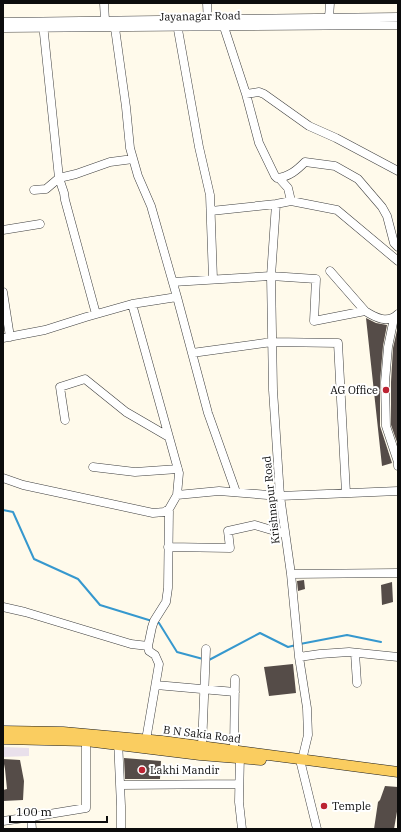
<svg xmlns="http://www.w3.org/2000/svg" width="401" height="832" font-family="'IBM Plex Serif',serif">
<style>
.industrial{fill:#e9e0eb}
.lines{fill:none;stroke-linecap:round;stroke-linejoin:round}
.stream{stroke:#3698ce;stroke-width:2}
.building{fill:#554c48}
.minor-casing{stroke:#3f3f3f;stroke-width:9}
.major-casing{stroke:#1d1d1d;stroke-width:11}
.minor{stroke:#fff;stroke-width:8}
.major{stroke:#facd60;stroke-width:10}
.poi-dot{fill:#bc2332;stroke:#fff;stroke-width:1.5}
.labels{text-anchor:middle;stroke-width:4;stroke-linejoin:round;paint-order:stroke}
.street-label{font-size:11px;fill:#0c0c0c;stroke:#fff}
.poi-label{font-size:11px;fill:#0c0c0c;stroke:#fff;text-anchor:start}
</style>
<rect width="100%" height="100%" fill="#fffaeb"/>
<path class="industrial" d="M3,747L29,748V756L3,757Z"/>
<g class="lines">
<path class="stream" d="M3,510L13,512L34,559L78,579L100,605L152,621
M156,622L159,623L177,652L203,659
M300,644L347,635L381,642
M209,660L260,633L288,647L296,645"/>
</g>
<path class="building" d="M366,318L376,323L387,325L383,346L380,382V426L392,463L382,466Z
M398,326V445L391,425V382L393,348Z
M304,580L305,589L298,591L297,581Z
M392,582L393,602L382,605L381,585Z
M293,664L296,693L269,696L264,667Z
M124,758L161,761L160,779H125Z
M3,759L20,760L24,781L23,800L3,801V790L7,789L5,769Z
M385,786L398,787V806L394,829H374L378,802L380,800Z"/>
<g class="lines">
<defs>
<path id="minor" d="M104,3L105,21
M207,3L208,24
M329,18L330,3
M114,21L126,107L130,148L138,176L151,206L177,297L208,413L236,492
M3,22L398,17
M177,24L199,147L210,195L213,279
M224,27L246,94L259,92L264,94L309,126L336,138L398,171
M3,28L398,25
M246,94L259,143L275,176L277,178C289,177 297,170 305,162L335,166L358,179L382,207L387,216L394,243L398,247
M279,178L288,188L291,201
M34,190L46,189L59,178L43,24
M276,204L271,276L273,390L280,496L291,574L299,657L307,708L308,735L301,764L317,829
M211,211L276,204L291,201L337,210L398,261
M3,230L40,224
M330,271L365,311
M173,282L271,276L316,279L314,321L365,311C376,318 388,324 398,314
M3,292L10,337
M132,304L169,437
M96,314L65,200L64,193L59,178L76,174L110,162L133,159
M394,318L388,347L385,382L386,426L398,462V466
M3,338L45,330L86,317L132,304L177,297
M192,353L272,342L338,343L346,493
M93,467L135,472L178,469
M3,478L23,485L153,513L164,512L169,509L177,495L179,473L169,437L126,412L85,379L60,387L65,420
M177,495L219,491L280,496L398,491
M168,547L230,548L228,531L255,525L285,534
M291,574L398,573
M3,607L25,612L131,644L148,646
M355,653L357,683
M299,657L320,654L349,652L398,657
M156,685L235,692
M118,740L121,806V829
M146,740L159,664L155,655L149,651L148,646L152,627L154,621L166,602L168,588L169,509
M202,746L206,649
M234,750L235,679
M240,754L239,802L242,829
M120,785L239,784
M3,821L31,817
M32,829L31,817L86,808V741"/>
<path id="major" d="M3,731L63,732L162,741L398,772
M3,739L86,741L200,755L261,760"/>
</defs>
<use href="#minor" class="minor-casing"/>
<use href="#major" class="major-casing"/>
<use href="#minor" class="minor"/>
<use href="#major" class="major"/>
</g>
<g class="poi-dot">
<circle cx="386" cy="390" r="4"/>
<circle cx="142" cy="770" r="4"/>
<circle cx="324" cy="806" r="4"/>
</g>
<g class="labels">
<g class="street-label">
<text transform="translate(200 16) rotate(-1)" y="4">Jayanagar Road</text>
<text transform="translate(271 500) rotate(-96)" y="4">Krishnapur Road</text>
<text transform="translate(202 734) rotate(7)" y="4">B N Sakia Road</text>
</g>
<g class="poi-label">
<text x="378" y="394" text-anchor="end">AG Office</text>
<text x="150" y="774">Lakhi Mandir</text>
<text x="332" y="810">Temple</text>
</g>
</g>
<rect width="401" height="832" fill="none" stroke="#0c0c0c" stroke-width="8"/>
<path d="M10 816v6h97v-6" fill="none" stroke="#0c0c0c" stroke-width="2"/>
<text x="16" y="816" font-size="12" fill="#0c0c0c" stroke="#ffffff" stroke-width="3" paint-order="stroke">100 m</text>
</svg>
